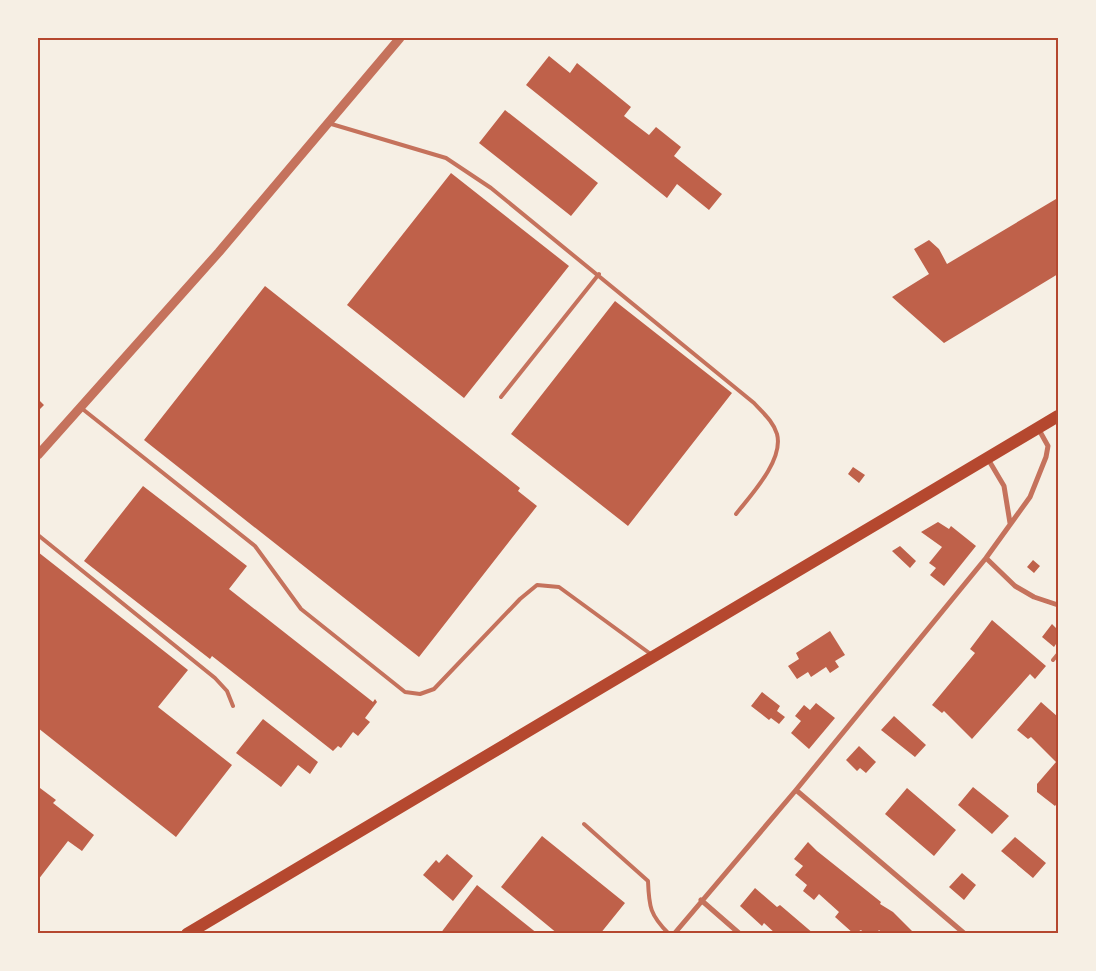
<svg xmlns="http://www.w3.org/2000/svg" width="1096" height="971" font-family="Raleway,sans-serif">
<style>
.building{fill:#bf614a}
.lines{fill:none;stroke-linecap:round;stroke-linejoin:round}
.service{stroke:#c5725c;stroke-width:4}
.minor{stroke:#c5725c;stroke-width:5}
.tertiary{stroke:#c5725c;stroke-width:9}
.primary{stroke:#b5482f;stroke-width:12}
.neatline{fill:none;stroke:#b5482f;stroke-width:2}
</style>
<rect width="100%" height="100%" fill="#f6efe4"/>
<path class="building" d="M549,56L570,73L577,63L631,107L624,116L649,135L656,127L681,147L674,156L722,194L709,210L677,184L667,198L526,85Z
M505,110L598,183L571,216L479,143Z
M451,173L569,266L464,398L347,305Z
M1056,199L1058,201V274L944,343L892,297L929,274L914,249L929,240L939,249L947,264Z
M265,286L520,488L518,491L537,506L419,657L144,440Z
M615,301L732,393L628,526L511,434Z
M38,399L44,405L38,411Z
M853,467L865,475L859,483L848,474Z
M143,486L247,566L229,589L373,702L375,699L377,702L365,718L370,722L358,736L353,732L341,748L338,746L333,751L212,656L210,659L84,561Z
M938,522L949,529L951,526L976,546L944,586L930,575L936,568L929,563L942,547L921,532Z
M900,546L916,561L910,568L892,551Z
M38,552L188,670L158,707L232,765L176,837L38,728Z
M1033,560L1040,566L1034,573L1027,567Z
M992,620L1046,666L1035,679L1030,674L972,739L944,711L942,713L932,705L975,653L970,649Z
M1052,624L1058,630V641L1054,647L1042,637Z
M830,631L845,655L835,661L839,667L830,673L826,667L811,677L808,672L797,679L788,666L799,659L796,653Z
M762,692L780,706L777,711L785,717L779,724L771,718L769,720L751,706Z
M1041,702L1058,717V802L1055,806L1037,792V784L1056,762L1031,737L1028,739L1017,730Z
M816,703L835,718L809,749L791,733L801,721L795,716L804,705L810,710Z
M894,716L926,745L915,757L881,730Z
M263,719L318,762L310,774L298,765L281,787L236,753Z
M859,746L876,762L866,773L860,768L857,771L846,760Z
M973,787L1009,816L992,834L958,805Z
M40,788L56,800L53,803L94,835L82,851L68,841L38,880V791Z
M907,788L956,830L934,856L885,814Z
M542,836L625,903L600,934H558L501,887Z
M1015,837L1046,863L1033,878L1001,851Z
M808,842L817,851L881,902L880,904L893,912L915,934H883L879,930L876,934H865L861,930L854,934L835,917L839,912L819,894L814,900L803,891L807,885L795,875L803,866L794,859Z
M447,854L473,876L453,901L423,875L436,860L439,863Z
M962,873L976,885L964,900L949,887Z
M477,885L538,934H440Z
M755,888L777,907L780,905L814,934H776L764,923L762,926L740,906Z"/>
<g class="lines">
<path class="service" d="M328,123L446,158L491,188L754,403C763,413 773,421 777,434C784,460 751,495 736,514
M501,397L599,274
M80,407L255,546L301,609L405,692L420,694L434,689L520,599L537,585L559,587L652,655
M38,535L215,678L227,691L233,706
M1053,660L1058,654
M584,824L648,881C649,907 650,915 669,934"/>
<path class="minor" d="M988,459L1004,486L1010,523
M986,558L1015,586L1034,597L1058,605
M796,790L965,934
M701,900L740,934
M674,934L796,790L986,558L1030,497L1046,457L1048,446L1038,428"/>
<path class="tertiary" d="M38,455L219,252L400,38"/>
<path class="primary" d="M187,934L1058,416"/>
</g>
<rect width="1096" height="971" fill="none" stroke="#f6efe4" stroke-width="78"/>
<rect x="39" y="39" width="1018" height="893" class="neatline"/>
</svg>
